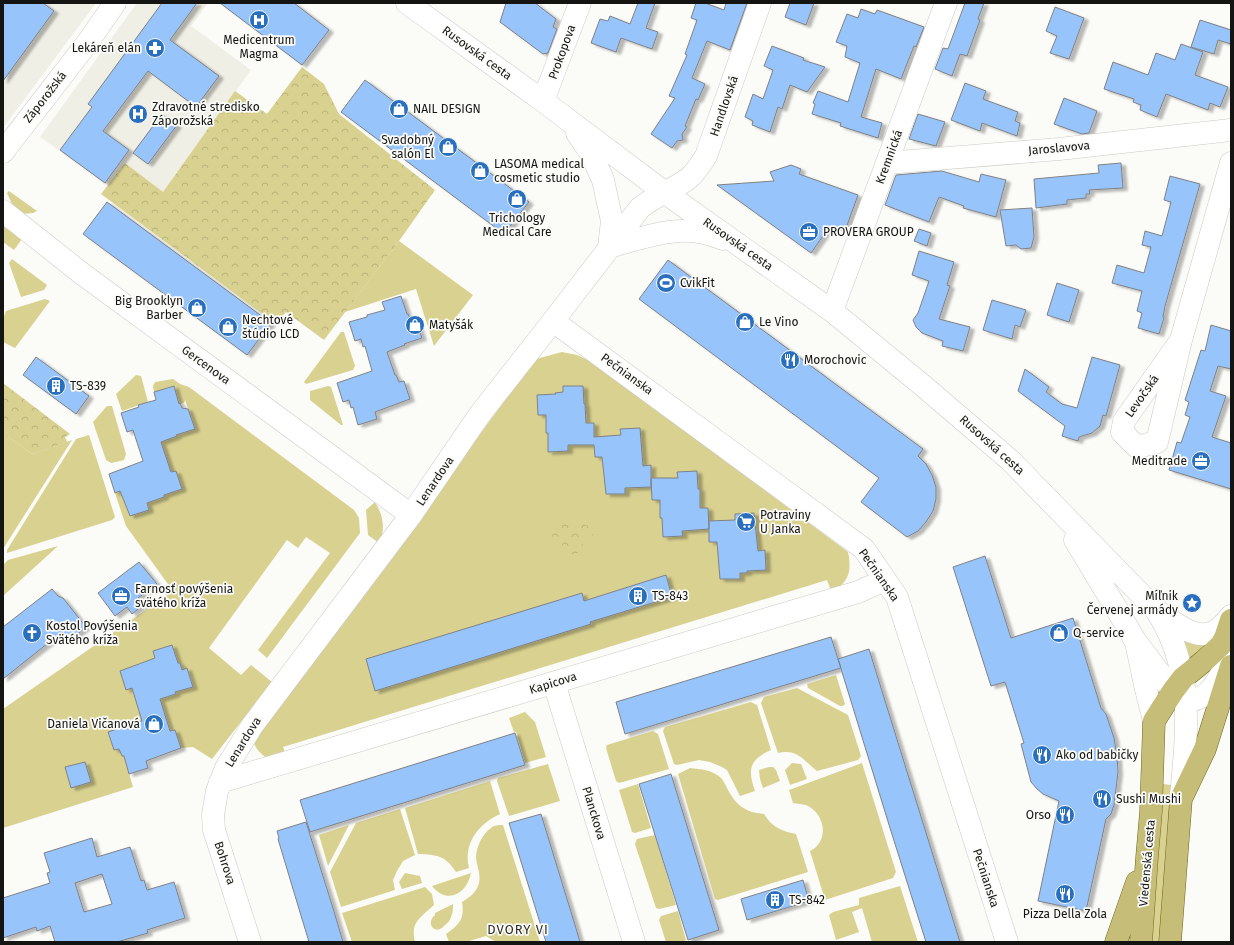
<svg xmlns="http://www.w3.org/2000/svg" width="1234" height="945" font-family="'Fira Sans',sans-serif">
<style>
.built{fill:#f0efe5}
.green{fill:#d9d190}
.park{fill:url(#park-crowns)}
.building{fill:#98c4fc;stroke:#7f8184;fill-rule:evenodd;filter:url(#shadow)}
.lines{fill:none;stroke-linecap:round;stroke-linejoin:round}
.minor-casing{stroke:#cacac7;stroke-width:23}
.major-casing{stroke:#6f661a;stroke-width:23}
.minor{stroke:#fff;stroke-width:22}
.major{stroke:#c6be78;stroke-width:22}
.labels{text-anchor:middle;stroke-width:3.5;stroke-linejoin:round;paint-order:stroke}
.poi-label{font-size:12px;fill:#141413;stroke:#fbfbf8;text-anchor:start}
.street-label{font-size:12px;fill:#141413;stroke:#fbfbf8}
.neighbourhood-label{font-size:13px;letter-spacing:1px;fill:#2e2d2b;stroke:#fbfbf8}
</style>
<defs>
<pattern id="park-crowns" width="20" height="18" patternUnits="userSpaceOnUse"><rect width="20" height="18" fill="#d9d190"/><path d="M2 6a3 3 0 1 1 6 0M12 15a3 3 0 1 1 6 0" fill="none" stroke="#b9b37b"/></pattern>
<filter id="shadow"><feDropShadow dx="4.5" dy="2.5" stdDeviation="1" flood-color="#0004"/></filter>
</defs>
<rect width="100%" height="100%" fill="#fbfbf8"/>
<path class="built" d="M3,3H96L3,128Z
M137,3H208L191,26L251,70L163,192L125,164L108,185L40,137Z"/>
<path class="green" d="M9,191L37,211L33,213L22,214L12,204L7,193Z
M3,226L22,239L14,250L3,242Z
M399,241L473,295L434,346L416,289L345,312Z
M12,259L47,285L44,290L21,297L9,263Z
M45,299L50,301L15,348L3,342V319L6,311Z
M341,332H344L355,366L353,370L306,384L304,382Z
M562,352L577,355L592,362L848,552C852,572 849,581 832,593L827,580L283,747L288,760L266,758C258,750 252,747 255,735L536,359Z
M136,375L141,376L148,402L122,411L116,394Z
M173,379L180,384L189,387L354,510L359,518L360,533L267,658L258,650L330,553L306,537L298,548L287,540L209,648L241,675L251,665L272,682L212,759L193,747L181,748L175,730L170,731L157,696L168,697L176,694L175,692L193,687L187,668L182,670L180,663H178L172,645L153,651L156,661L147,665L146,661L138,664V665L126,689L132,688L134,695H136L144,723L126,724V726L108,732L114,750L119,749L122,756H124L133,787L3,828V709L173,591L126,526L115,493L120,491L130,516L149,510L146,500H157L164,497V495L182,489L176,471L171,472L158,438L177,436L176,435L195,429L185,400L184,403L179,404L173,386L154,392L153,386L155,382Z
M328,386L331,387L343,425H341L310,400V391Z
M107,406H112L126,454L124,460L111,463L106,460L93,422Z
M3,433L32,454L72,440L3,549Z
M89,435L115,517L112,520L7,553V550L76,439Z
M375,502C383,515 386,529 379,543L368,535L366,510Z
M58,546L3,596V565L8,560Z
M1183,638L1216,640L1191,664Z
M836,675L845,704L843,706H840L808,688L807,684Z
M797,688L848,715L861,756L858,760L817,771C804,761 798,748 778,753L761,703L764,697Z
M751,702L757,705L771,750C750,759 747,769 755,791L740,796L727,770L722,767L710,762L699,760L677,765L674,764L663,731L665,727Z
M525,712L535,722L546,757L525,763L516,732H514L509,718Z
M653,731L658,734L669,769L619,783L616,781L606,748L607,745Z
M792,763L801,764L807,779L790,785L785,770Z
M862,763L896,872L893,878L825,900L810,851C830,841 825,813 806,805C802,804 797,804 793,803L789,790Z
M548,764L560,801L509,816L497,781L498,778Z
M769,767H773L776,770L780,781L763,788L760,779L759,770Z
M690,768C700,769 714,770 722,779C724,782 726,786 728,790C737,806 745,812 764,814C772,827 781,831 796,834L808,872L718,900L715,899L678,774Z
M490,781L500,814C478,824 463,844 469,868L456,872C445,855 437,855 418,854L405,808Z
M638,784L651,828L635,833L632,832L619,790Z
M1163,784L1171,785L1160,942H1152Z
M400,809L415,855L403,861L397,871L393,880L395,890L341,907L330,872L356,823Z
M349,825L328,866L319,835Z
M503,825L540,942H496L486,936L466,942H449L446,934C459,925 465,919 462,902C470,897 476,893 479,883C481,874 477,867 476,858C476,848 482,834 491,828C494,825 499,825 503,825Z
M655,835L676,905L659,909L656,908L635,844L637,839Z
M405,873L420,876L422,883L402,889L399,882Z
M471,873C467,894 447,905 432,886Z
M900,886L918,942H872L862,908L852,912L859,932L836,940L829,915L833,912L859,905V898Z
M425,887L432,894L434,905C420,918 410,922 415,942H352L342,913Z
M453,904C453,908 453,913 451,917C450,920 448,923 445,925C435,937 425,923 435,915V913Z
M678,911L686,940L682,942H666L659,920L661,916Z"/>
<path class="park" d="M302,67L324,84L339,114L435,190L399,241L324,340L286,312L276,324L101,194L125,163L163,192L235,91L267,114Z
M3,383L70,434L65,437L67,442L32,454L3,433Z
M578,521L588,526L594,535L582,539L583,548C578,555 574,555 566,553L562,545L549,550C552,531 556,522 578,521Z"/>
<path class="building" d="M3,3H43L54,11L3,81Z
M162,3H197L170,40L219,76L196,107L148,71L103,131L129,150L105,183L60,150L92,107L88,104Z
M220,3H294L329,30L302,65Z
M506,3H535L556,19L553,27L557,29L548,53L543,54L500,22Z
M638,3H655L646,28L658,32L652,49L621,38L616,52L591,43L600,19L608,21L610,16L630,24Z
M696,3H705L724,10L726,3H747L730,50L707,41L692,78L705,84L698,100L696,99L685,126L687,127L682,134L683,140L677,141L672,148L651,134L675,98L669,96L687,55L685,54L697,20L691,18Z
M790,3H814L806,25L785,17Z
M965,3H984L978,19L980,20L967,56L960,54L952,76L935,69L943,48L948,49Z
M1055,7L1084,18L1069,59L1050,53L1057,36L1046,31Z
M861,9L875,14L877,10L924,27L916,47L914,46L901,79L876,69L861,117L882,123L878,138L840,126L841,123L812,114L815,104L813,103L818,91L848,102L860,63L845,57L847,46L836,42L847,14L858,18Z
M1200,20L1231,30V44L1218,40L1214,54L1191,47Z
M1181,44L1203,52L1195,75L1228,87L1220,107L1210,103L1208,110L1166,94L1157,117L1140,110L1141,105L1133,102L1134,99L1104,89L1113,62L1148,75L1156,53L1175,60Z
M772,46L804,58L803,60L825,67L807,92L790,85L782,109L778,107L770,132L752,125L753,121L745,117L753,94L763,99L773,70L764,66Z
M365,80L529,202L504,234L341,112Z
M965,83L986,91L983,99L1018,112L1015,121L1020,123L1017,136L982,123L980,131L951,120Z
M1064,98L1097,111L1089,133L1082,134L1054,124Z
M162,114L177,125L148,164L133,153Z
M918,114L945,122L936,146L909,139Z
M1121,163L1123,188L1089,190L1090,194H1086V198L1067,200V204L1036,208L1034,179L1099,173L1098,165Z
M791,165L801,169L799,174L858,195L845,231L830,226L811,253L717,185L774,181L770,172Z
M942,171L979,182L981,174L1006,180L996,217L963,208L964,206L939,197L929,222L885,205L896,175Z
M1170,176L1200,184L1165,306L1163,317L1164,318L1159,334L1138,328L1142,313L1137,311L1142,291L1112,283L1117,265L1144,273L1151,247L1142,245L1145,231L1162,236L1171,202L1164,200Z
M107,202L271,323L247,355L83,234Z
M1032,208L1034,237L1031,248L1021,249L1016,245L1006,246L1000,210Z
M919,229L931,233L927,246L914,241Z
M919,251L954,262L947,285L950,286L939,319L970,327L963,351L942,346L943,341L922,333L916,327L913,320L918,313L929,281L912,275Z
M668,260L923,449L918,456L926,464L932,475L936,487V499L933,511L926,522L918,531L907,537L861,502L879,478L639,299Z
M1057,283L1079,290L1069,322L1047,315Z
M401,296L407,314H408L411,321L416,319L422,338L404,344L405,345L387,352L395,375H396L399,382L404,381L410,399L375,412L377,419L358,425L353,407L351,408L349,400L343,402L337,383L372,371L365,346L363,347L361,339L355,341L349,322L367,317V315L385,310L382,302Z
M992,300L1026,310L1020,327L1015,325L1012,339L983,330Z
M1211,325L1231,331V369L1218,366L1210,391L1226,396L1212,437L1231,443V489L1169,470L1177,442L1181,443L1190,417L1185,415L1189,402L1185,400L1201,350L1205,351Z
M36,357L89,396L76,414L23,375Z
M1092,357L1120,365L1106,416L1103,415L1100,426L1092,433L1079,437L1078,441L1062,436L1065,426L1018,391L1025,369L1049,387L1046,392L1062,404L1077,408Z
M174,386L179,404L180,403L182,408L188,409L195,429L176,435L177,436L161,442L171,472L176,471L182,489L164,495V497L147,503L149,510L130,516L120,491L115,493L109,474L143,461L133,430L127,432L121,413L139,407L138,405L156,400L154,392Z
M563,386H583L584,404H585L586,423H594V437L621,435L620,429L640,428L643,466L651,465V487L625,488V494H606L602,457H595L594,445H568V451L548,452V433H546V415H538L537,395L556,394L555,393L563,392Z
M697,471L698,489H700V508H708L709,529L682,531L683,536L663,537L662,518H660V500H652L651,478H678L677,472Z
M754,513L758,551L765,550L766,570L747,571V573H740V579H720L717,542H709V521L735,520V514Z
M985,556L1011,638L1073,618L1101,708L1106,714L1114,738L1117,756L1118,772L1114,805L1111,814L1106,819L1086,911L1038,901L1059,801L1043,794L1037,789L1031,782L1021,744L1024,743L1005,682L991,686L953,567Z
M139,562L157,584L138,598L143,605L132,614L127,607L115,616L98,593Z
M666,575L672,597L590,622L591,624L375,691L366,659L582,593L584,601Z
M52,589L58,596L63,598L86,627L75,636L73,634L67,639L62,632L3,679V627Z
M831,637L841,668L625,734L616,702Z
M172,645L178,663H180L182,670L187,668L193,687L175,692L176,694L160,699L170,731L175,730L181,748L146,761L148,768L129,774L124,756H122L119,749L114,750L108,732L126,726L125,724L142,721L132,688L126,690L120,671L155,658L153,651Z
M869,649L882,691L960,942H926L890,828L838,659Z
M515,733L525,765L310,832L300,800Z
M85,762L91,782L71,788L65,767Z
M671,774L719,930L688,940L639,784Z
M541,814L575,925L580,942H546L509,823Z
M306,822L333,908L343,942H309L290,879L278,839L279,838L277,831Z
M92,838L97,857L130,847L141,881L144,880L147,890L174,882L185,918L147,930L148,933L117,942H55L50,926L37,931L36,927L3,938V898L50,883L47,873L50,872L44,853ZM102,874L112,904L84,912L75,883Z
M803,880L809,901L747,920L741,899Z"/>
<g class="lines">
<defs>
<path id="minor" d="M407,3L543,101L664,192L832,311L921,384L1011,461L1156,610C1195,670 1187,730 1181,797
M543,101L580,3
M577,133L592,155L603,180L612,221L609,247
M3,152L88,42L115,3
M887,163L1059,149L1231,130
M3,211L81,273L411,515
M609,247C632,241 656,232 680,231C694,230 710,234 723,239
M832,311L946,3
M553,321L864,549L897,597L1007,942
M1181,340L1124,421L1122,432L1137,447L1157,442L1181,340L1231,163
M1075,540L1119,613L1136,642L1173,691L1186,701
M1159,612C1174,622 1196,642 1215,631C1221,628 1226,621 1231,616
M1137,647L1145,685L1154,721
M554,683L634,942
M1186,701C1190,700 1195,700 1199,698C1215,692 1223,669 1231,655
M220,782L858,592L885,580
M250,942L214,830L213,815L217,791L226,768L252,726L411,515L480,414L553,321L640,208C655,195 674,190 689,178C696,172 701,164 706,156L760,3"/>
<path id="major" d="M1116,942L1137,882
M1141,942L1147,857L1151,811L1154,721L1173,691L1183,678L1204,661L1221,645L1225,638L1231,620
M1170,942L1181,799L1205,749L1231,666"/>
</defs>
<use href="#minor" class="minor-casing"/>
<use href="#major" class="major-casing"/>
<use href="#minor" class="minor"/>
<use href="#major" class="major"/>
</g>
<defs>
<symbol id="hospital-disc" viewBox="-11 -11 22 22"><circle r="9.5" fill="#296fbf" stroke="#fbfbf8"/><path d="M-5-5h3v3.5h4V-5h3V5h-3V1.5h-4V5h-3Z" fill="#fff"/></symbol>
<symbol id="pharmacy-disc" viewBox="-11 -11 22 22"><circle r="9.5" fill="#296fbf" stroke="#fbfbf8"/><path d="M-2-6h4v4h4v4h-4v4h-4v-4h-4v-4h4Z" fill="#fff"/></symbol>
<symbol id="shop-disc" viewBox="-11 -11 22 22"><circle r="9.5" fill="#296fbf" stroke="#fbfbf8"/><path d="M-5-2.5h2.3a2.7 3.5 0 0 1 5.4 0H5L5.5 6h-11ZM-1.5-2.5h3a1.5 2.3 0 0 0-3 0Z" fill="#fff"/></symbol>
<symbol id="office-disc" viewBox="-11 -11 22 22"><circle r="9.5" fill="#296fbf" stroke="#fbfbf8"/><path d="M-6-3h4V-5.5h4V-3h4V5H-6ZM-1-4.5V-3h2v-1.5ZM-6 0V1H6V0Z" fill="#fff"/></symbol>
<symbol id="stadium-disc" viewBox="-11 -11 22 22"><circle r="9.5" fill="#296fbf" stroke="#fbfbf8"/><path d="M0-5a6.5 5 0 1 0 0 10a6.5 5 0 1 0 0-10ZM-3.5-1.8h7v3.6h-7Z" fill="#fff"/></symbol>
<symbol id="restaurant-disc" viewBox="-11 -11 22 22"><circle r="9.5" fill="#296fbf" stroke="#fbfbf8"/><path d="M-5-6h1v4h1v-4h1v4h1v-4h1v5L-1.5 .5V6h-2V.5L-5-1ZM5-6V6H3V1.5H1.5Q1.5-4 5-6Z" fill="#fff"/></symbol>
<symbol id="building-disc" viewBox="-11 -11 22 22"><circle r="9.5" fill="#296fbf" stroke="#fbfbf8"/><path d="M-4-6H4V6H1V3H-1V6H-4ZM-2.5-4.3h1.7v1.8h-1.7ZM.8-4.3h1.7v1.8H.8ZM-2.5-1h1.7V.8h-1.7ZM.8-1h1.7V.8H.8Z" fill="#fff"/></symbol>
<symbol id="supermarket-disc" viewBox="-11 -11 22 22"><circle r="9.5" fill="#296fbf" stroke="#fbfbf8"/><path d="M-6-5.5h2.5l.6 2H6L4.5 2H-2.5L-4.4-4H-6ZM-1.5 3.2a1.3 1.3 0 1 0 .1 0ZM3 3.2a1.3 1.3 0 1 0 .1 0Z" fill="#fff"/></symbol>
<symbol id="sight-disc" viewBox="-11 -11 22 22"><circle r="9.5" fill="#296fbf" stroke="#fbfbf8"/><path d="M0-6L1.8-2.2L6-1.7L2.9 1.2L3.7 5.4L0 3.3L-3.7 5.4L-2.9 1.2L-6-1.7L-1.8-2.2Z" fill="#fff"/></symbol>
<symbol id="church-disc" viewBox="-11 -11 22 22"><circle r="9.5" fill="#296fbf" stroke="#fbfbf8"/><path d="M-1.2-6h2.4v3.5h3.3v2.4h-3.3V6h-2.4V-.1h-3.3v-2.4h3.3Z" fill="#fff"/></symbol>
</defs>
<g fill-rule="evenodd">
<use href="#hospital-disc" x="248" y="9" width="22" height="22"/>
<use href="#pharmacy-disc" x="144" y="37" width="22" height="22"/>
<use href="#shop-disc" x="388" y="98" width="22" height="22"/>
<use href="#hospital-disc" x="127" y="103" width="22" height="22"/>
<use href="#shop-disc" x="437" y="136" width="22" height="22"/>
<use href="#shop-disc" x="469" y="160" width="22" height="22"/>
<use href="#shop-disc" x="506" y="188" width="22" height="22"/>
<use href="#office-disc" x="798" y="221" width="22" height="22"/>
<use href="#stadium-disc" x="655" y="272" width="22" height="22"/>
<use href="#shop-disc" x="186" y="297" width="22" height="22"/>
<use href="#shop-disc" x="734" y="311" width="22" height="22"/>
<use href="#shop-disc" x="404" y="314" width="22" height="22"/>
<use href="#shop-disc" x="217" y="316" width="22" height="22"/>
<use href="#restaurant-disc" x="779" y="349" width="22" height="22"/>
<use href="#building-disc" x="45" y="375" width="22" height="22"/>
<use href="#office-disc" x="1190" y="450" width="22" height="22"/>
<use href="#supermarket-disc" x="735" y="511" width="22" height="22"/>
<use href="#office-disc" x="110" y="585" width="22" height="22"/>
<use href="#building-disc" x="627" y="585" width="22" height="22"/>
<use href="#sight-disc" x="1181" y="592" width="22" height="22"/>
<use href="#church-disc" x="21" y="622" width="22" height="22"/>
<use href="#shop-disc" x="1048" y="622" width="22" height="22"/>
<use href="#shop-disc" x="143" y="713" width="22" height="22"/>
<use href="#restaurant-disc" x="1031" y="744" width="22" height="22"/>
<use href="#restaurant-disc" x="1091" y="788" width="22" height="22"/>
<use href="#restaurant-disc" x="1054" y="804" width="22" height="22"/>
<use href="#restaurant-disc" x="1054" y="883" width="22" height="22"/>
<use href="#building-disc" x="764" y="889" width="22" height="22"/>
</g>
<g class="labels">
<g class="poi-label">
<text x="259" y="44" text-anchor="middle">Medicentrum<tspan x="259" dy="14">Magma</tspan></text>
<text x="141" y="52" text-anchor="end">Lekáreň elán</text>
<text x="152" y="111">Zdravotné stredisko<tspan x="152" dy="14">Záporožská</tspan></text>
<text x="413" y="113">NAIL DESIGN</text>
<text x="434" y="144" text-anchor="end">Svadobný<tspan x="434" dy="14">salón El</tspan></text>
<text x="494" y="168">LASOMA medical<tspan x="494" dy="14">cosmetic studio</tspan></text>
<text x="517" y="222" text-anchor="middle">Trichology<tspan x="517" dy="14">Medical Care</tspan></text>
<text x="823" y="236">PROVERA GROUP</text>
<text x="680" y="287">CvikFit</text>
<text x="183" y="305" text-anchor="end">Big Brooklyn<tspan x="183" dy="14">Barber</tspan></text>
<text x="242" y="324">Nechtové<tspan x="242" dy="14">štúdio LCD</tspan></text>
<text x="759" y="326">Le Vino</text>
<text x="429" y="329">Matyšák</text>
<text x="804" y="364">Morochovic</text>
<text x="70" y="390">TS-839</text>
<text x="1187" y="465" text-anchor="end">Meditrade</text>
<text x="760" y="519">Potraviny<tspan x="760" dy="14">U Janka</tspan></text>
<text x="135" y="593">Farnosť povýšenia<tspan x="135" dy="14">svätého kríža</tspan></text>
<text x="652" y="600">TS-843</text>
<text x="1178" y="600" text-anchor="end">Míľnik<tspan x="1178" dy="14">Červenej armády</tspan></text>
<text x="46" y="630">Kostol Povýšenia<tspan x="46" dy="14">Svätého kríža</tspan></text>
<text x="1073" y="637">Q-service</text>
<text x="140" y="728" text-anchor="end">Daniela Vičanová</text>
<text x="1056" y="759">Ako od babičky</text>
<text x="1116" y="803">Sushi Mushi</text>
<text x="1051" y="819" text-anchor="end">Orso</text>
<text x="789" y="904">TS-842</text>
<text x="1065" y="918" text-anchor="middle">Pizza Della Zola</text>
</g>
<g class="street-label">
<text transform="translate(562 52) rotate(-70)" y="4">Prokopova</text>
<text transform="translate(477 53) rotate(36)" y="4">Rusovská cesta</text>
<text transform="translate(45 97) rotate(-52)" y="4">Záporožská</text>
<text transform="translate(724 106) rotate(-71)" y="4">Handlovská</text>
<text transform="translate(1059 148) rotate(-5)" y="4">Jaroslavova</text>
<text transform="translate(889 157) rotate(-70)" y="4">Kremnická</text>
<text transform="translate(738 244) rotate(35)" y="4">Rusovská cesta</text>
<text transform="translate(206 365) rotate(36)" y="4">Gercenova</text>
<text transform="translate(627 374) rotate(36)" y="4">Pečnianska</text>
<text transform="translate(1142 396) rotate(-55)" y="4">Levočská</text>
<text transform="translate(992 445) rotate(42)" y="4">Rusovská cesta</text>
<text transform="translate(435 481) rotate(-56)" y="4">Lenardova</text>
<text transform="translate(879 575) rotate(55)" y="4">Pečnianska</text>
<text transform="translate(553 683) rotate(-17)" y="4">Kapicova</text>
<text transform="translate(243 742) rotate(-58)" y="4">Lenardova</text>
<text transform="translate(594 813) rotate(73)" y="4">Planckova</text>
<text transform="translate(225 863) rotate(72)" y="4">Bohrova</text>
<text transform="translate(1147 863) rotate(-85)" y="4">Viedenská cesta</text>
<text transform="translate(986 878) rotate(72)" y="4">Pečnianska</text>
</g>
<g class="neighbourhood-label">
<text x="518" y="934">DVORY VI</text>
</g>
</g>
<rect width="1234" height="945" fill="none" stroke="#141413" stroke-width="8"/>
</svg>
